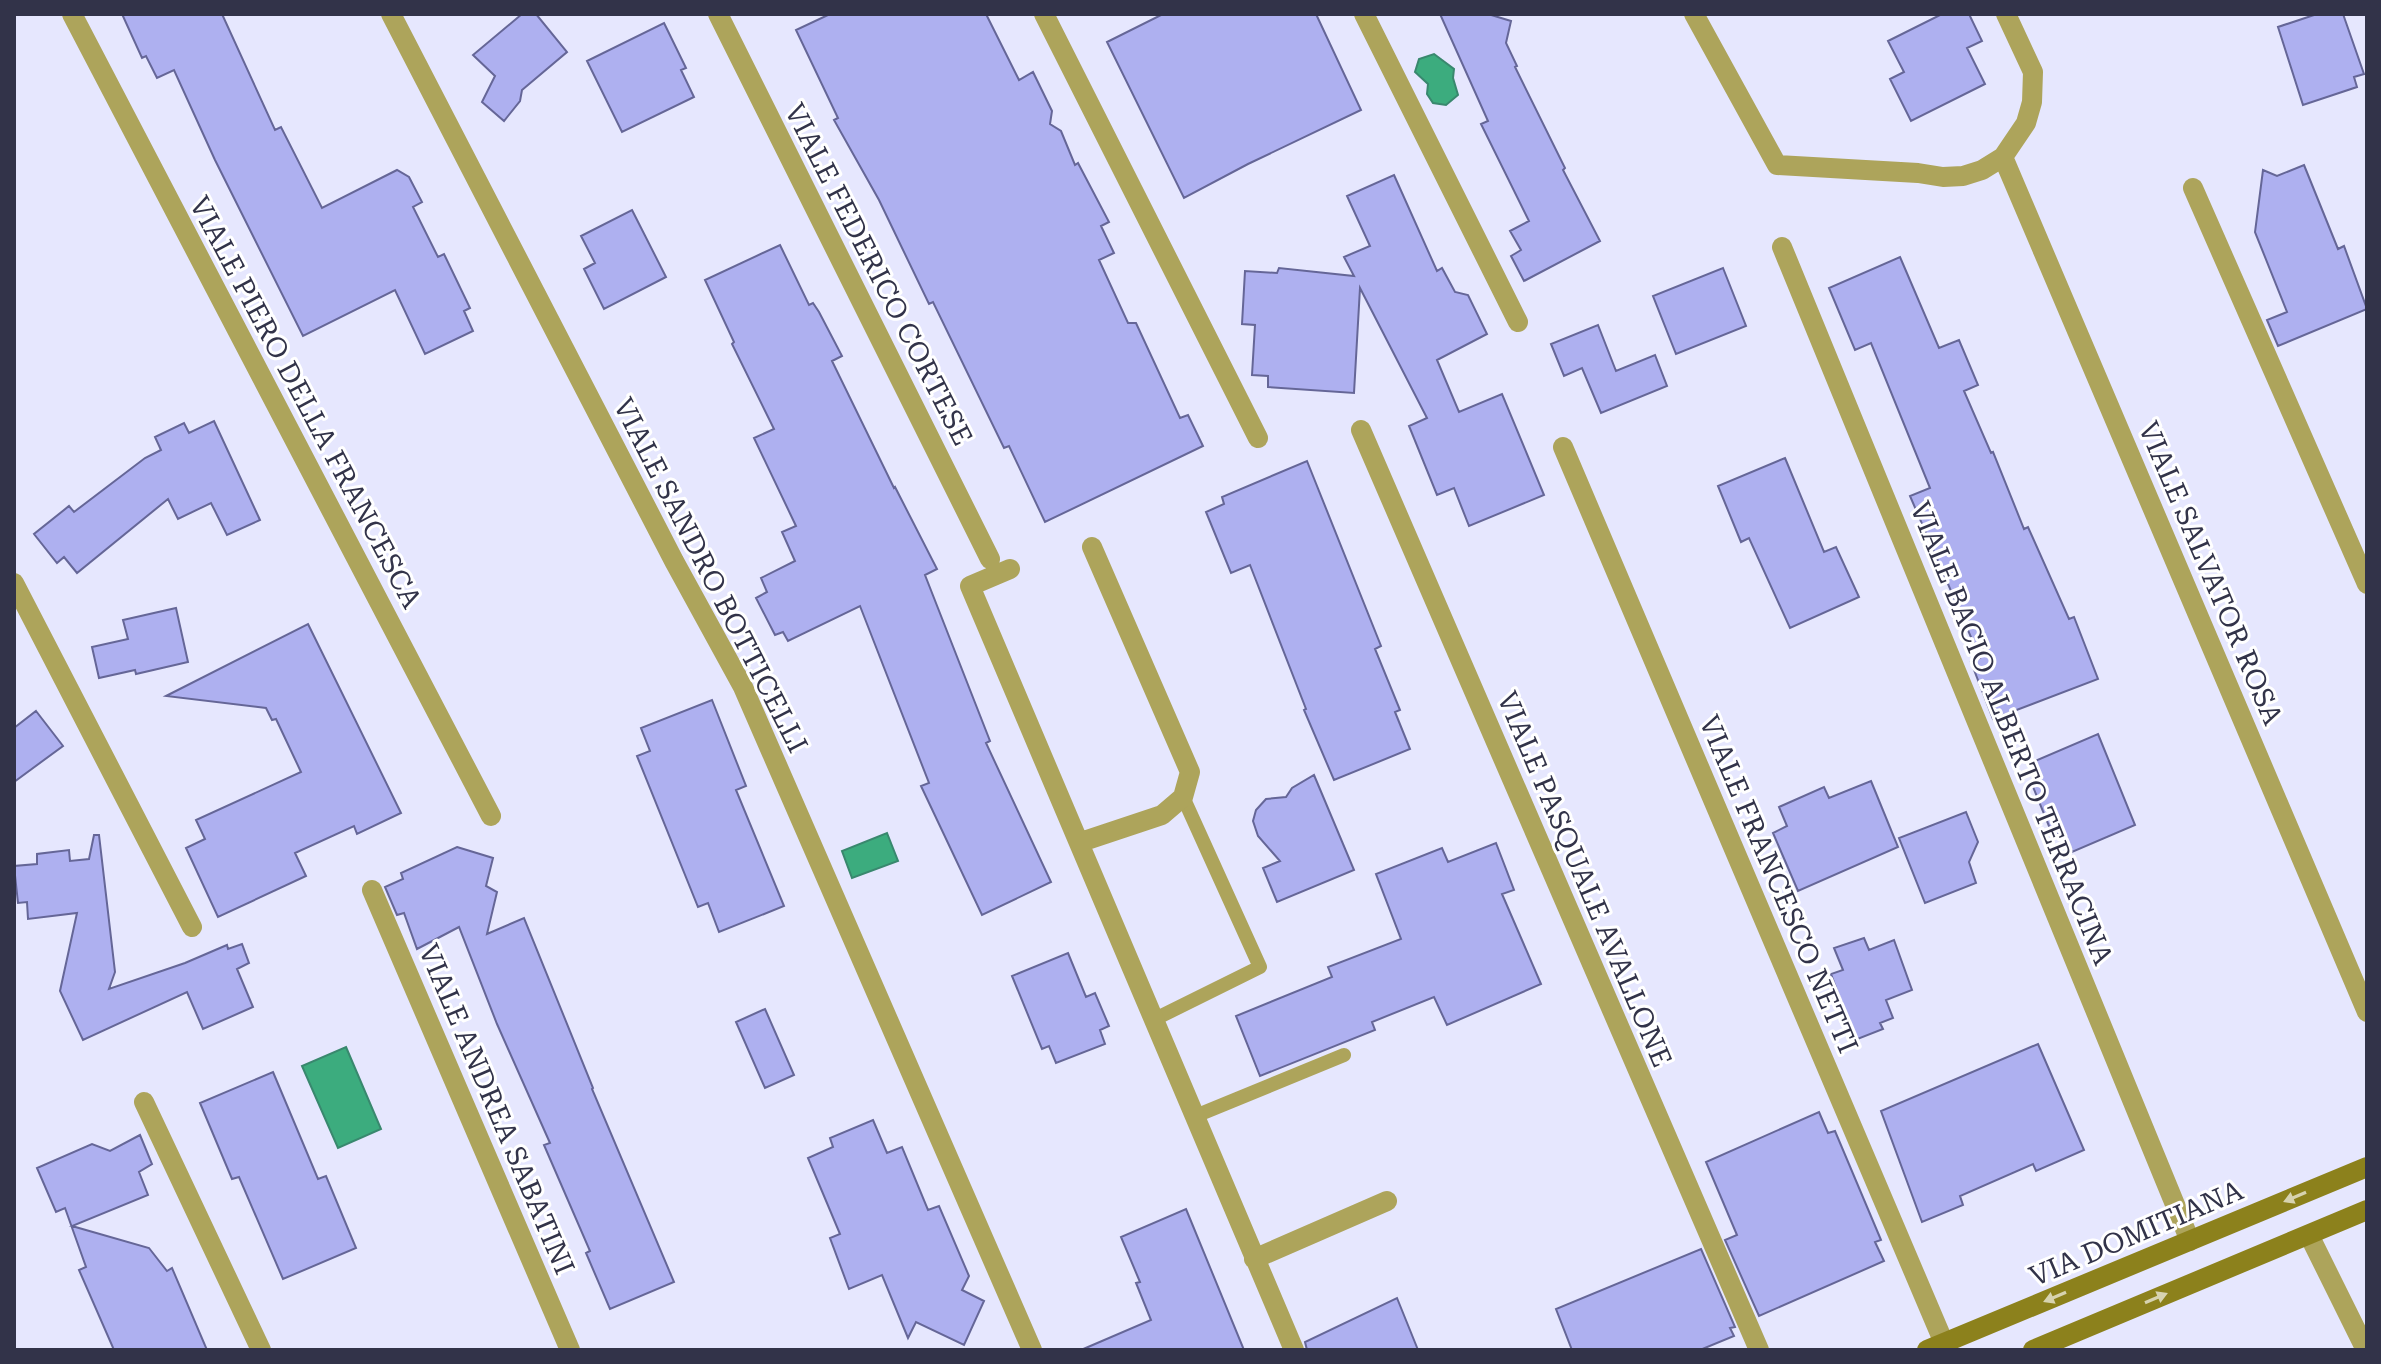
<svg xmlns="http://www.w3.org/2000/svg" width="2381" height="1364" font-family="'Roboto Serif',serif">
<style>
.water{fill:#3cac7e;stroke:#39886e;stroke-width:2}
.building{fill:#aeb0f0;stroke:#656697;stroke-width:2}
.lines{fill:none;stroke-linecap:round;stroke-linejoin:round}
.lane{stroke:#ada45b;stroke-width:14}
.street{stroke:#ada45b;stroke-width:20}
.secondary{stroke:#8c811c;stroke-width:20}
.oneway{fill:#d7d3b0}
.labels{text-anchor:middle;stroke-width:6;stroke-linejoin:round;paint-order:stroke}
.street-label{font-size:28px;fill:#323349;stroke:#fff}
</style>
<rect width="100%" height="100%" fill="#e6e7fe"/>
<path class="water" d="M1434,54L1454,69L1453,78L1458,95L1446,105L1433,103L1427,94L1428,84L1415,72L1419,59Z
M887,833L898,861L852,878L842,851Z
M346,1047L381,1129L338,1148L302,1066Z"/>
<path class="building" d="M122,14H222L275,130L281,127L322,208L397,170L409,177L422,202L413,207L438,257L444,254L470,308L464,311L473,331L425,354L395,290L303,336L215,160L174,70L157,78L146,56L142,58Z
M522,14H536L567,52L522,90L520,101L504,121L482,102L495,76L473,55Z
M830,14H986L1019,80L1033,72L1052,111L1050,124L1061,131L1075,165L1078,163L1109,222L1101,226L1114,253L1099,260L1128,323H1136L1180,418L1188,415L1203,446L1045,522L1009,446L1004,448L933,302L929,304L879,200L834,120L838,118L796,30Z
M1163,14H1316L1361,110L1248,164L1184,198L1107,42Z
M1440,14H1488L1511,21L1506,43L1517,66L1515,67L1565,168L1563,170L1600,241L1524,281L1511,256L1521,250L1510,231L1529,221L1481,124L1488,121Z
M1942,14H1969L1982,41L1967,48L1985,84L1911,121L1890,79L1904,72L1888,41Z
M2317,14H2343L2364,74L2354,77L2357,87L2303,105L2278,27Z
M664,23L686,68L681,70L694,97L622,132L587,61Z
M2304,165L2338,249L2344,246L2367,309L2278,346L2267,320L2287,312L2255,232L2263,170L2277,176Z
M1394,175L1437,271L1442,268L1455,292L1468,295L1487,334L1437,360L1459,412L1502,394L1544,495L1469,526L1454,488L1437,495L1409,426L1427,418L1360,288L1354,393L1268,387V376L1252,375L1255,325L1242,324L1245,271L1277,273L1279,268L1354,276L1344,257L1370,246L1347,196Z
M632,210L666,277L604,309L584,269L595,263L581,236Z
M780,245L809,305L813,303L819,312L842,356L832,361L894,488L895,487L937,569L925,575L990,741L986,743L1051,882L982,915L921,786L929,783L860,606L788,641L783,632L775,635L756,598L767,592L761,578L795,561L782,532L796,526L754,438L774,429L732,344L734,342L705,280Z
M1900,257L1939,348L1959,340L1978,385L1964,391L1991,453L1993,452L2024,529L2028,527L2069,619L2074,617L2098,679L1993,719L1971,662L1980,658L1910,496L1930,488L1871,343L1855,350L1829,288Z
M1723,268L1746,326L1676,354L1653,296Z
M1598,325L1616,371L1655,355L1667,386L1601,413L1582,368L1564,376L1551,344Z
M214,421L260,520L227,535L211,503L178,519L168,499L77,573L64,557L57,563L34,534L69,506L74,512L145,458L161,450L155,437L184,423L189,433Z
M1785,458L1824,552L1836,547L1859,597L1790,628L1749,538L1741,542L1718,486Z
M1307,461L1381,646L1375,649L1400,710L1395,712L1410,749L1334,780L1304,710L1306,709L1250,565L1231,573L1206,512L1224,504L1222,497Z
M176,608L188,662L136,674L135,670L99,678L92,647L128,639L123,620Z
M308,624L401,813L357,834L354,826L295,853L306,876L218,917L186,848L205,839L196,820L301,772L276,719L272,720L266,708L166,696Z
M712,700L746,786L736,790L784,906L719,932L708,903L698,907L637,756L650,751L641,728Z
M36,711L63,746L14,782V728Z
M2098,734L2135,825L2072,852L2064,832L2053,836L2031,782L2042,777L2035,761Z
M1314,775L1354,870L1277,902L1263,868L1280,861L1258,836L1253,821L1256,810L1266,799L1286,797L1292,788Z
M1871,781L1898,847L1798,891L1773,833L1787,826L1779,807L1824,787L1829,798Z
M1966,812L1978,842L1969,862L1976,883L1925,903L1899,838Z
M94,835H99L115,972L109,989L185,963L227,945L228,949L242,944L249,963L237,969L253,1007L203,1029L187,992L83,1040L60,991L77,913L28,919L27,902L18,903L14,866L37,864V854L69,850L70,861L89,859Z
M1496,843L1514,890L1502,894L1541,984L1447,1025L1434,997L1372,1022L1375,1030L1260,1076L1236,1016L1332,977L1328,967L1401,939L1376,874L1442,848L1448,862Z
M457,847L493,858L486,886L497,892L487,934L524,918L593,1088L592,1089L674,1282L610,1309L586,1253L590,1251L544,1145L550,1143L497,1024L459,927L417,949L404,913L397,915L385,887L403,879L401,873Z
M1864,938L1869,950L1894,940L1912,990L1886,1000L1893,1018L1880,1023L1883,1029L1855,1040L1831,974L1843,970L1834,948Z
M1068,953L1086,997L1095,993L1109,1026L1100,1030L1105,1044L1056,1063L1049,1046L1042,1049L1012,976Z
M765,1009L794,1075L765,1088L736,1022Z
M2038,1044L2084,1150L2036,1171L2033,1164L1960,1196L1963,1205L1922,1222L1881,1111Z
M273,1072L318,1179L326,1176L356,1248L283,1279L239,1177L232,1179L200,1103Z
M1819,1112L1828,1133L1835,1131L1881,1240L1875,1242L1884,1261L1759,1316L1725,1240L1737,1235L1706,1162Z
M873,1120L887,1153L902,1147L928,1210L939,1206L969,1276L962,1290L984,1301L964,1345L916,1322L908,1338L882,1275L849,1289L830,1238L840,1234L808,1158L833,1147L830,1138Z
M140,1135L152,1164L139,1172L148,1195L72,1226L149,1248L167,1271L172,1268L207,1350H114L79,1270L86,1267L65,1208L56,1212L37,1168L92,1144L110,1151Z
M1186,1209L1244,1350H1081L1151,1320L1136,1283L1140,1282L1121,1237Z
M1701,1249L1735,1327L1730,1328L1734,1336L1700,1350H1572L1556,1309Z
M1397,1298L1418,1350H1307L1305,1342Z"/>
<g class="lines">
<path class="lane" d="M1153,1020L1260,967L1183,797
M1193,1117L1344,1055"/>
<path class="street" d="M72,14L491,816
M391,14L674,561L743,687L1032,1350
M718,14L990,559
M1044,14L1258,438
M1364,14L1518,322
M1694,14L1777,165L1918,173L1943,177L1963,176L1982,170L2003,157L2026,123L2032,102L2033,72L2006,14
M2003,157L2367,1012
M2193,188L2367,584
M1782,247L2190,1241
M1361,430L1759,1350
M1563,447L1944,1343
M1010,569L970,586C1080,840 1184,1096 1294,1350
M14,583L192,927
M1081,842L1162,815L1183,797L1190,772L1092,547
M372,890L570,1350
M144,1102L261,1350
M2309,1235L2366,1350
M1254,1259L1387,1201"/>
<path class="secondary" d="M1927,1350L2367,1167
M2033,1350L2367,1210"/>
</g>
<defs><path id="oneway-solid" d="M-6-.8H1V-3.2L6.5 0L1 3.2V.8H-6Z" transform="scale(2)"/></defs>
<g class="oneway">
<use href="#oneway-solid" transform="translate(2295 1197) rotate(157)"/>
<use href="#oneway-solid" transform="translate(2055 1297) rotate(157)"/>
<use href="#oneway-solid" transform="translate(2156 1298) rotate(-23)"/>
</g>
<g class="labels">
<g class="street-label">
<text transform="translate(879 274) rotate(63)" y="10">VIALE FEDERICO CORTESE</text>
<text transform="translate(306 402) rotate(62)" y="10">VIALE PIERO DELLA FRANCESCA</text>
<text transform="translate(2211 573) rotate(67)" y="10">VIALE SALVATOR ROSA</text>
<text transform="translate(711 575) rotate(63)" y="10">VIALE SANDRO BOTTICELLI</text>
<text transform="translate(2012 733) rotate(68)" y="10">VIALE BACIO ALBERTO TERRACINA</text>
<text transform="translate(1585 879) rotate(67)" y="10">VIALE PASQUALE AVALLONE</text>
<text transform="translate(1779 884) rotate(67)" y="10">VIALE FRANCESCO NETTI</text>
<text transform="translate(497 1109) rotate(67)" y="10">VIALE ANDREA SABATINI</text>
<text transform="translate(2136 1233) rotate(-23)" y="10">VIA DOMITIANA</text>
</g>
</g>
<rect width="2381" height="1364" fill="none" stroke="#323349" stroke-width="32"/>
</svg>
